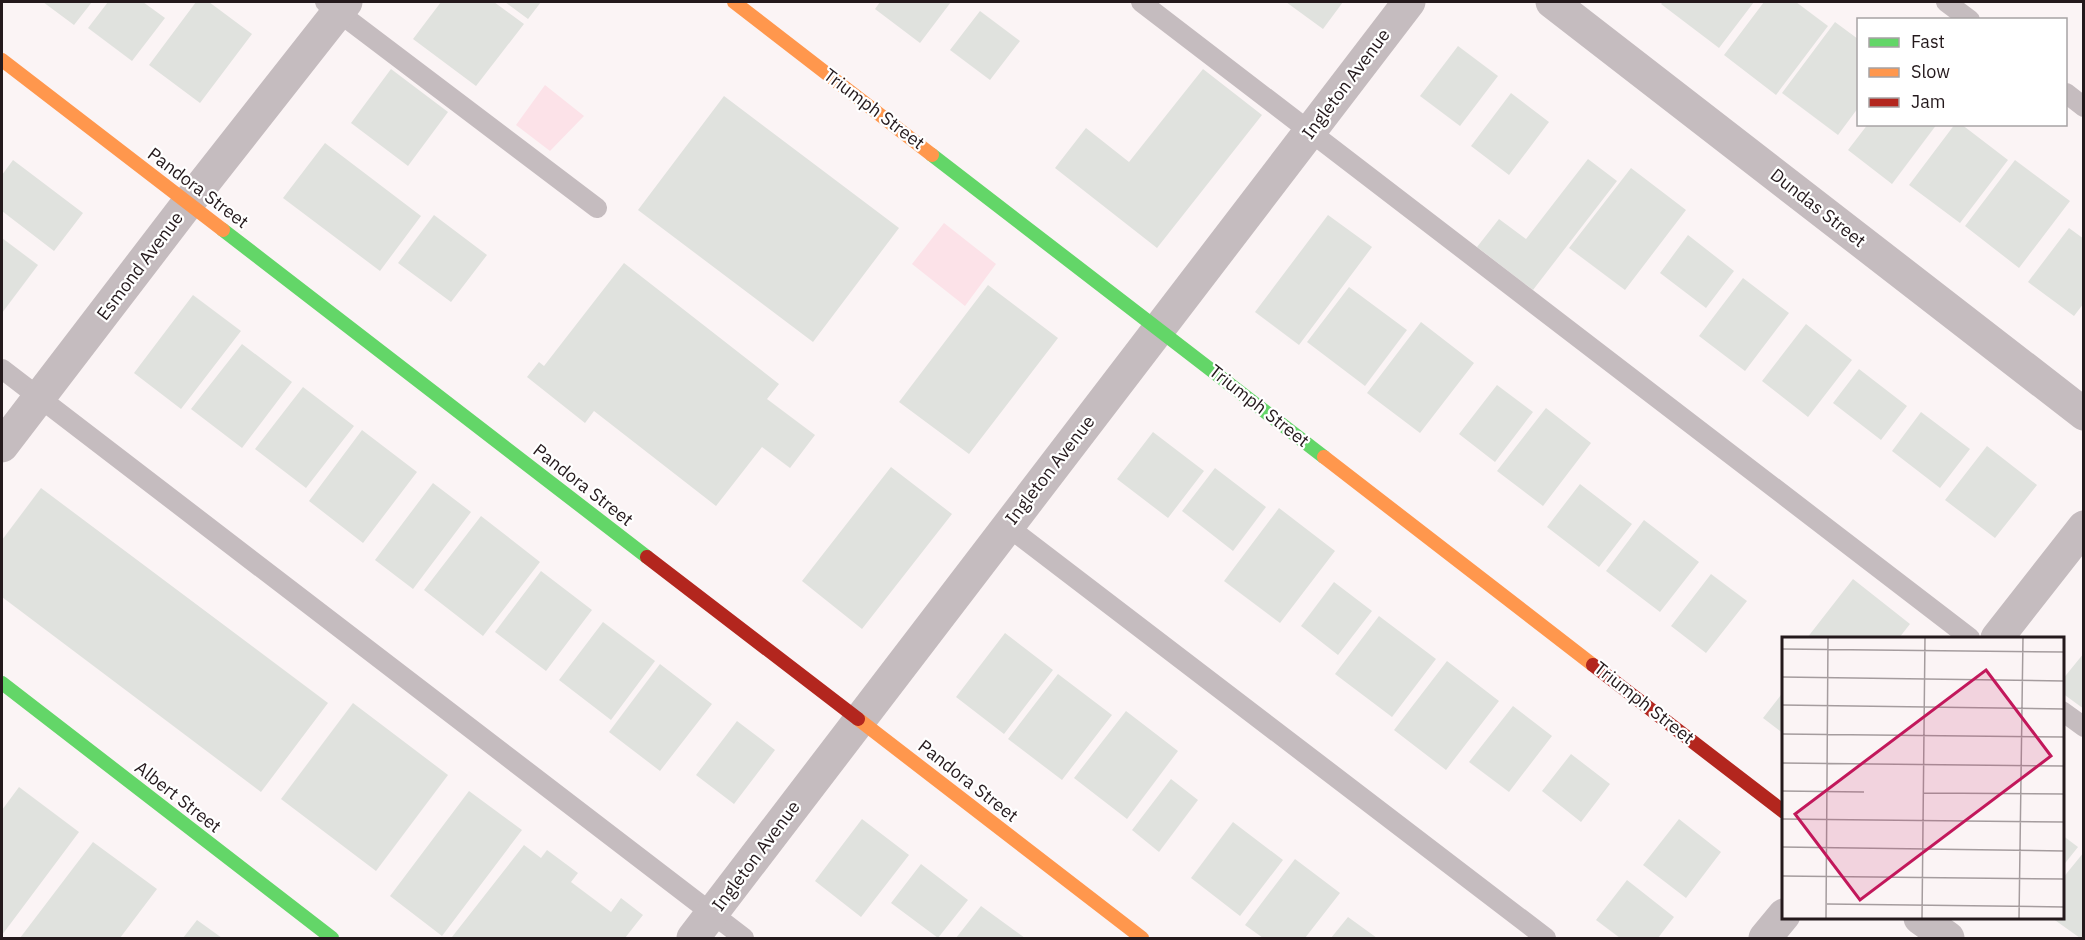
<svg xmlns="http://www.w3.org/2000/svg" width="2085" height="940" font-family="'IBM Plex Sans',sans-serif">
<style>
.green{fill:#fce2e8}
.building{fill:#e0e2de}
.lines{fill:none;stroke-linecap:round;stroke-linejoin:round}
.lane{stroke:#c5bcbf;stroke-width:20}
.street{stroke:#c5bcbf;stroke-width:33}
.fast{stroke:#63d668;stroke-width:14}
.slow{stroke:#ff974d;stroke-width:14}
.jam{stroke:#b3261e;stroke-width:14}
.labels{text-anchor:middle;stroke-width:4.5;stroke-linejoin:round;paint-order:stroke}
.street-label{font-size:18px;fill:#24191c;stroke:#fff}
.inset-road{fill:none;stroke:#a59c9e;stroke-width:1.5}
.view{fill:#c2185b;fill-opacity:0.15;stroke:#c2185b;stroke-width:3}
.inset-edge{fill:none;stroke:#24191c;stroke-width:3}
</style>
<rect width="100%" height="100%" fill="#fbf4f5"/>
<path class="green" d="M545,85L584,116L550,151L516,125Z
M944,223L996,264L965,306L912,264Z"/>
<path class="building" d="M43,2H92L74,25Z
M108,2H143L165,18L132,61L88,28Z
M196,2H209L252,34L200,103L149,65Z
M441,2H494L524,24L476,86L413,39Z
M505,2H541L528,19Z
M880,2H951L920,43L875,9Z
M1286,2H1343L1323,29Z
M1663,2H1754L1719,48L1661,4Z
M1764,2H1796L1828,26L1776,95L1724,55Z
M980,11L1020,41L990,80L950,50Z
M1835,22L1858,39V108L1838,135L1782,93Z
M1458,46L1498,76L1460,126L1420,96Z
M391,69L448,112L408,166L351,123Z
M1203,69L1262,115L1157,248L1055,168L1086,128L1129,162Z
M1511,93L1549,122L1509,175L1471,146Z
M724,96L899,228L813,342L638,210Z
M1868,124H1937L1892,184L1848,150Z
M1955,124H1961L2008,160L1960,223L1909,185Z
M325,143L421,216L380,271L283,198Z
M1588,159L1617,181L1533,290L1477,247L1499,219L1526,239Z
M13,160L83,213L54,251L2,211V175Z
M2015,160L2070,201L2019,268L1965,226Z
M1631,168L1686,210L1625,290L1569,248Z
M434,215L487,255L451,302L398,263Z
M1328,215L1372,247L1299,345L1255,312Z
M2069,228L2084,239V303L2074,316L2028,282Z
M1688,235L1734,271L1706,308L1660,273Z
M2,238L38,265L2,313Z
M624,263L779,384L767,399L815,435L790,468L762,447L716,506L594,411L585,423L527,377L539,362L544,366Z
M1743,278L1789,313L1745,371L1699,336Z
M988,285L1058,338L969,454L899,402Z
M1349,287L1407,330L1365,386L1307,342Z
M193,295L241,331L181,409L134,373Z
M1421,322L1474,363L1420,433L1367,393Z
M1806,324L1852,360L1808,417L1762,381Z
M242,344L292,382L242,448L191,409Z
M1859,369L1907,406L1881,440L1833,403Z
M1497,385L1533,412L1495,462L1459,434Z
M303,387L354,426L306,488L255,449Z
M1546,408L1591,443L1543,506L1497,471Z
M1921,412L1970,449L1940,488L1892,451Z
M362,430L417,472L363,543L309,501Z
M1153,432L1204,471L1168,518L1117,479Z
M1987,446L2037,485L1995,538L1945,500Z
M891,467L952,514L862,629L802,581Z
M1215,468L1266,507L1233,551L1182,511Z
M433,483L471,512L413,589L375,560Z
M1580,484L1632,524L1599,567L1547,527Z
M41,488L328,703L261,792L2,597V540Z
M1279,508L1335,551L1280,623L1224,581Z
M481,516L540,562L483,636L424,590Z
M1644,520L1699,562L1660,612L1606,571Z
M541,571L592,610L546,671L495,632Z
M1711,574L1747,601L1706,653L1671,626Z
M1853,579L1910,624L1899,638H1807Z
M1334,582L1372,611L1338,655L1301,626Z
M1379,616L1436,659L1392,717L1335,674Z
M603,622L655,661L611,720L559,680Z
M1005,633L1053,670L1004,734L956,697Z
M2084,653V709L2062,693V680Z
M1447,661L1499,701L1446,770L1394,730Z
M660,664L712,704L660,771L609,732Z
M1058,674L1112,715L1062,780L1008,739Z
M1784,691V734L1763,718Z
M353,703L448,775L376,871L281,799Z
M1513,706L1552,736L1509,792L1469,762Z
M1126,711L1178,751L1127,819L1074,778Z
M737,721L775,750L734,804L696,775Z
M1571,754L1610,784L1581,822L1542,791Z
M1171,779L1198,800L1159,852L1132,830Z
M19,787L79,832L2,935V810Z
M469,791L522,830L442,936L390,896Z
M862,819L909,855L861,917L815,881Z
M1679,819L1721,852L1686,898L1643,865Z
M1233,822L1283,860L1240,916L1191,878Z
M2062,835L2078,847L2062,867Z
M93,842L157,889L120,938H20Z
M524,845L541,858L547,850L578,873L571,882L611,912L621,898L643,915L625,938H454L452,937Z
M2084,852V938H2080L2052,918H2062V879Z
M1295,859L1340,893L1305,938H1263L1245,925Z
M921,864L968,900L938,938L891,903Z
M1627,880L1674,917L1658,938H1620L1596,920Z
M981,906L1025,938H956Z
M1348,917L1377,938H1331Z
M197,920L222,938H183Z"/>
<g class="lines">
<path class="lane" d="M325,2L597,208
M1141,2L1970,638
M1946,2L1970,20
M2066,93L2084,107
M2,369L744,938
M1007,526L1546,938
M2062,711L2084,727"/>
<path class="street" d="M1552,2L2084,414
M2,446L188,203L346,2
M1997,638L2084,527
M1920,918L1948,938
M693,938L1409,2
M1765,938L1784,915"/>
<path class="fast" d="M932,155L1324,457
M223,230L647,557
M2,683L332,938"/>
<path class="slow" d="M734,2L932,155
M2,60L223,230
M1324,457L1593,665
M858,719L1142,938"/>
<path class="jam" d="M647,557L858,719
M1593,665L1784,812"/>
</g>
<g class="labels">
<g class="street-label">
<text transform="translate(1346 84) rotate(-53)" y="6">Ingleton Avenue</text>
<text transform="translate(874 109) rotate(37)" y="6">Triumph Street</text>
<text transform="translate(198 188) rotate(37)" y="6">Pandora Street</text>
<text transform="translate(1818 208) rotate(38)" y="6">Dundas Street</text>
<text transform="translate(140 266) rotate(-53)" y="6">Esmond Avenue</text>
<text transform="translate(1259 406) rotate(38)" y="6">Triumph Street</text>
<text transform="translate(1050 470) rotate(-52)" y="6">Ingleton Avenue</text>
<text transform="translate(583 485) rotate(38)" y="6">Pandora Street</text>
<text transform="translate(1644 703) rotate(38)" y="6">Triumph Street</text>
<text transform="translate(968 781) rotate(38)" y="6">Pandora Street</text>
<text transform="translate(178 797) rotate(38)" y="6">Albert Street</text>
<text transform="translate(756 856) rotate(-53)" y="6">Ingleton Avenue</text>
</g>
</g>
<g transform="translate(1782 637)">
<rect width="282" height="282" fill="#fbf4f5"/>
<path class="inset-road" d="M0,12L282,15M0,40L282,44M0,68L282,72M0,97L282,100M0,126L282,129M0,154L82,155M142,156L282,157M0,182L282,185M0,210L282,214M0,239L282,242M45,267L282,270M44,282L46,0M140,282L143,0M237,282L241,0"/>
<path class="view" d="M204,33L269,119L78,263L13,177Z"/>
<rect width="282" height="282" class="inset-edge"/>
</g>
<rect width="2085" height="940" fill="none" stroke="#24191c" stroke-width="6"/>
<rect x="1857" y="18" width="210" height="108" fill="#ffffff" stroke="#a7a3a4" stroke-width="1.5"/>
<rect x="1869" y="38" width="30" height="9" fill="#63d668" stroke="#a7a3a4" stroke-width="1.5"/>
<text x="1911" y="48" font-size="18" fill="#24191c">Fast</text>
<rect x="1869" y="68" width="30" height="9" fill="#ff974d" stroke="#a7a3a4" stroke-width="1.5"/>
<text x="1911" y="78" font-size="18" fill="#24191c">Slow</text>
<rect x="1869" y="98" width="30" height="9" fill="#b3261e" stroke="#a7a3a4" stroke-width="1.5"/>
<text x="1911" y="108" font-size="18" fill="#24191c">Jam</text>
</svg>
